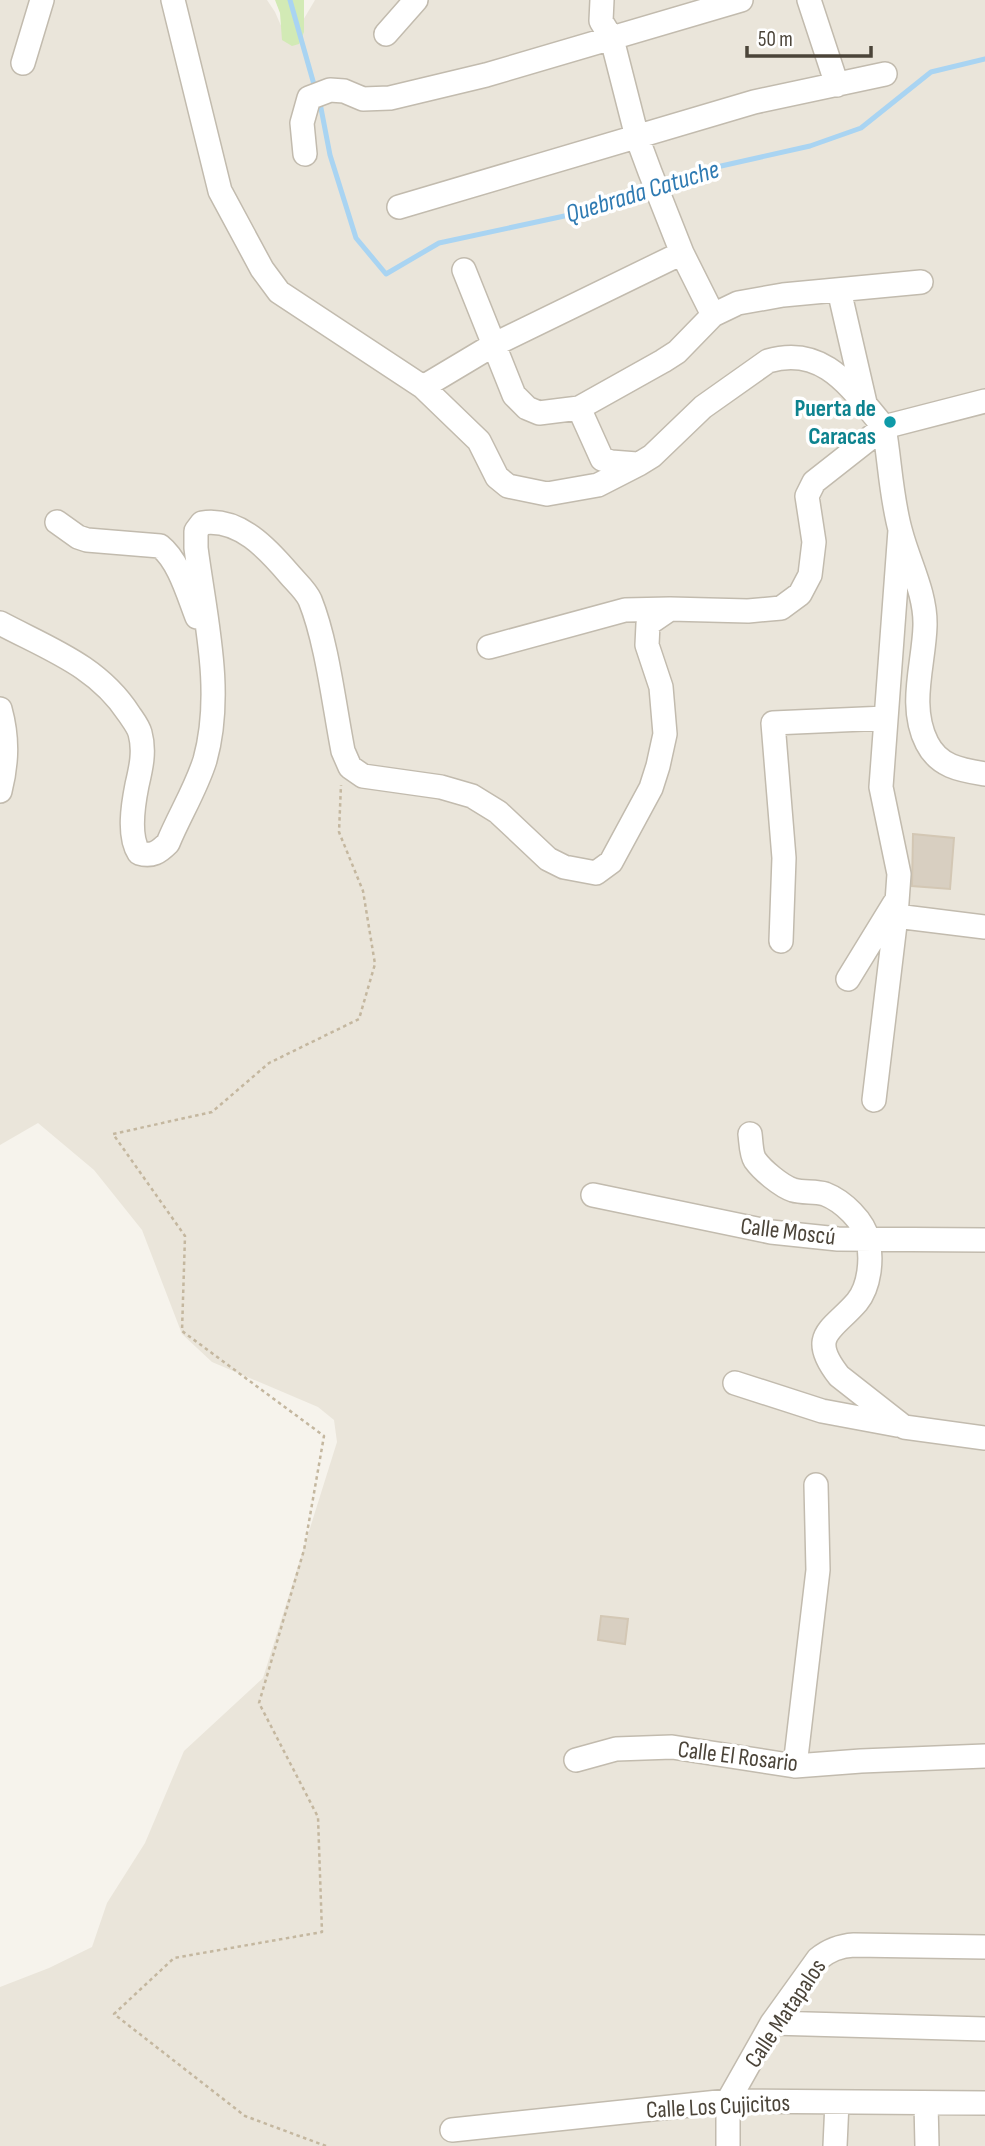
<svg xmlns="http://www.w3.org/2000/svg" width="985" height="2146" font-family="'Sofia Sans Condensed',sans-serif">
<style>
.residential{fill:#eae5da}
.green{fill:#d2eab5}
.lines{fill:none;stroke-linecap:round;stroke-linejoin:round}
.stream{stroke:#a9d4f2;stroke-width:5}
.building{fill:#d8cfc1;stroke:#d3c7b4;stroke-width:2}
.minor-casing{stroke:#c2bbae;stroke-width:26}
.path{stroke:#c4b79f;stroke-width:2.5;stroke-dasharray:3.5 3.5;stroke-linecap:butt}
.minor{stroke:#fff;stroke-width:23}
.culture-dot{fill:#0f9aa8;stroke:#fff;stroke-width:2.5}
.labels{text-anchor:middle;stroke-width:7;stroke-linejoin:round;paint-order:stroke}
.culture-label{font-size:24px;font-weight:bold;fill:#0d838f;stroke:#fff;text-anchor:end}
.street-label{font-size:24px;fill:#4b4439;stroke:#fff}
.water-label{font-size:26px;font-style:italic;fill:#2e7ab2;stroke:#fff}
</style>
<rect width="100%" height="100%" fill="#f6f3ec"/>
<path class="residential" d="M0,0H267L275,12L289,44L315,0H985V2146H0V1987L49,1968L92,1947L107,1903L145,1843L184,1751L263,1678L337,1442L334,1420L318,1407L212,1362L182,1334L142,1230L94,1170L38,1123L0,1145Z"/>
<path class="green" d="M275,0H304V32L299,44L292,46L282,40L280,13Z"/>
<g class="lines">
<path class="stream" d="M290,0L315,88
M320,103L330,155L356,238L386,274L439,243L583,212L639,196L650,191
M662,184L681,175L810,146L861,128L931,72L985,59"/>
</g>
<path class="building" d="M913,834L954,838L950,889L912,886Z
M601,1616L628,1619L625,1644L598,1640Z"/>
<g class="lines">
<defs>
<path id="minor" d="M173,0L220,191L262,269L279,292L423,387L479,441L497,477L508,486L547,494L598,485L639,464L652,456L703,407L768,361C825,344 852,390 884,427
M602,0L601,21L612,39L637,137L650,172L682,253L713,315
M809,0L837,85
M386,34L416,0
M23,63L42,0
M305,154L302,123L309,98L330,90L344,91L363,99L390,98L486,75L741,0
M399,207L754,102L885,74
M464,270L514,395L527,408L539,413L579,408L663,361L677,352L713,315L738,303L783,295L921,282
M839,290L865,403
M423,387L495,344L682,253
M579,408L602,459L611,462L637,464
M884,427C890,461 891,499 901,533C909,563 926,594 925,626C924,664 908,706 927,743C939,767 961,770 985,774
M57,522L78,537L87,540L160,546C179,561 188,594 197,617
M900,530L881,787L899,874L896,916L985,927
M0,623C49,649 98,666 129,714C133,720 138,726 140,733C145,751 141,768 137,785C133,805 128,836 139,853C152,857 159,852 168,843C179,816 196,789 205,760C224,692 205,617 196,548V531L202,523C239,517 268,549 290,575C296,582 306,591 310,600C327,642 334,705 343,751L350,767L363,776L441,787L472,796L498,812L548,859L564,867L596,873L611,862L651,788L658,766L665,734L661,687L647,645L648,624L670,609L748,611L781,608L800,594L810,575L814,542L807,496L814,482L884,427L985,401
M489,647L625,610L670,609
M0,709C8,738 7,763 0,791
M781,941L784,858L773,723L886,718
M848,979L894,904
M874,1100L896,916
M750,1134C751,1141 751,1154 755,1160C762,1170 781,1186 793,1190C803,1193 815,1191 825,1194C843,1201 864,1221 868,1240C872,1259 870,1286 857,1302C832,1331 807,1335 839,1376L904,1427L985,1438
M593,1195L771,1232L838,1239L985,1240
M735,1383L822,1411L897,1425
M576,1760L616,1749L672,1747L795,1766L861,1761L985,1756
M795,1766L818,1570L816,1485
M772,2023L985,2029
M926,2103L927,2146
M452,2130L728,2101L985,2103
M728,2146V2101L772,2023L818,1959C829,1950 839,1946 854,1945L985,1947
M835,2146L837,2102"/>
</defs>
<use href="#minor" class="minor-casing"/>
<path class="path" d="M326,2146L245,2116L114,2014L174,1958L322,1932L318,1817L259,1703L304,1550L324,1436L182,1331L185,1236L113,1134L212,1112L269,1063L359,1019L375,964L363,891L339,832L341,785"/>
<use href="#minor" class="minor"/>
</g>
<circle class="culture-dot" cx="890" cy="422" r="7"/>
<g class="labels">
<g class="culture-label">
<text x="876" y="416">Puerta de<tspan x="876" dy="28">Caracas</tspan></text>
</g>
<g class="street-label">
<text transform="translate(788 1231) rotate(7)" y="8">Calle Moscú</text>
<text transform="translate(738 1756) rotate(7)" y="8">Calle El Rosario</text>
<text transform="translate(785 2013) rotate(-56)" y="8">Calle Matapalos</text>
<text transform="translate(718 2106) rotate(-3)" y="8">Calle Los Cujicitos</text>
</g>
<g class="water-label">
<text transform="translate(642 191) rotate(-17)" y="9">Quebrada Catuche</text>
</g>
</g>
<path d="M747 46v10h124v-10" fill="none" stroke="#4b4439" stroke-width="3.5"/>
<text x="758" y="46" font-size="21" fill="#4b4439" stroke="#ffffff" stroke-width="5" paint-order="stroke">50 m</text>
</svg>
